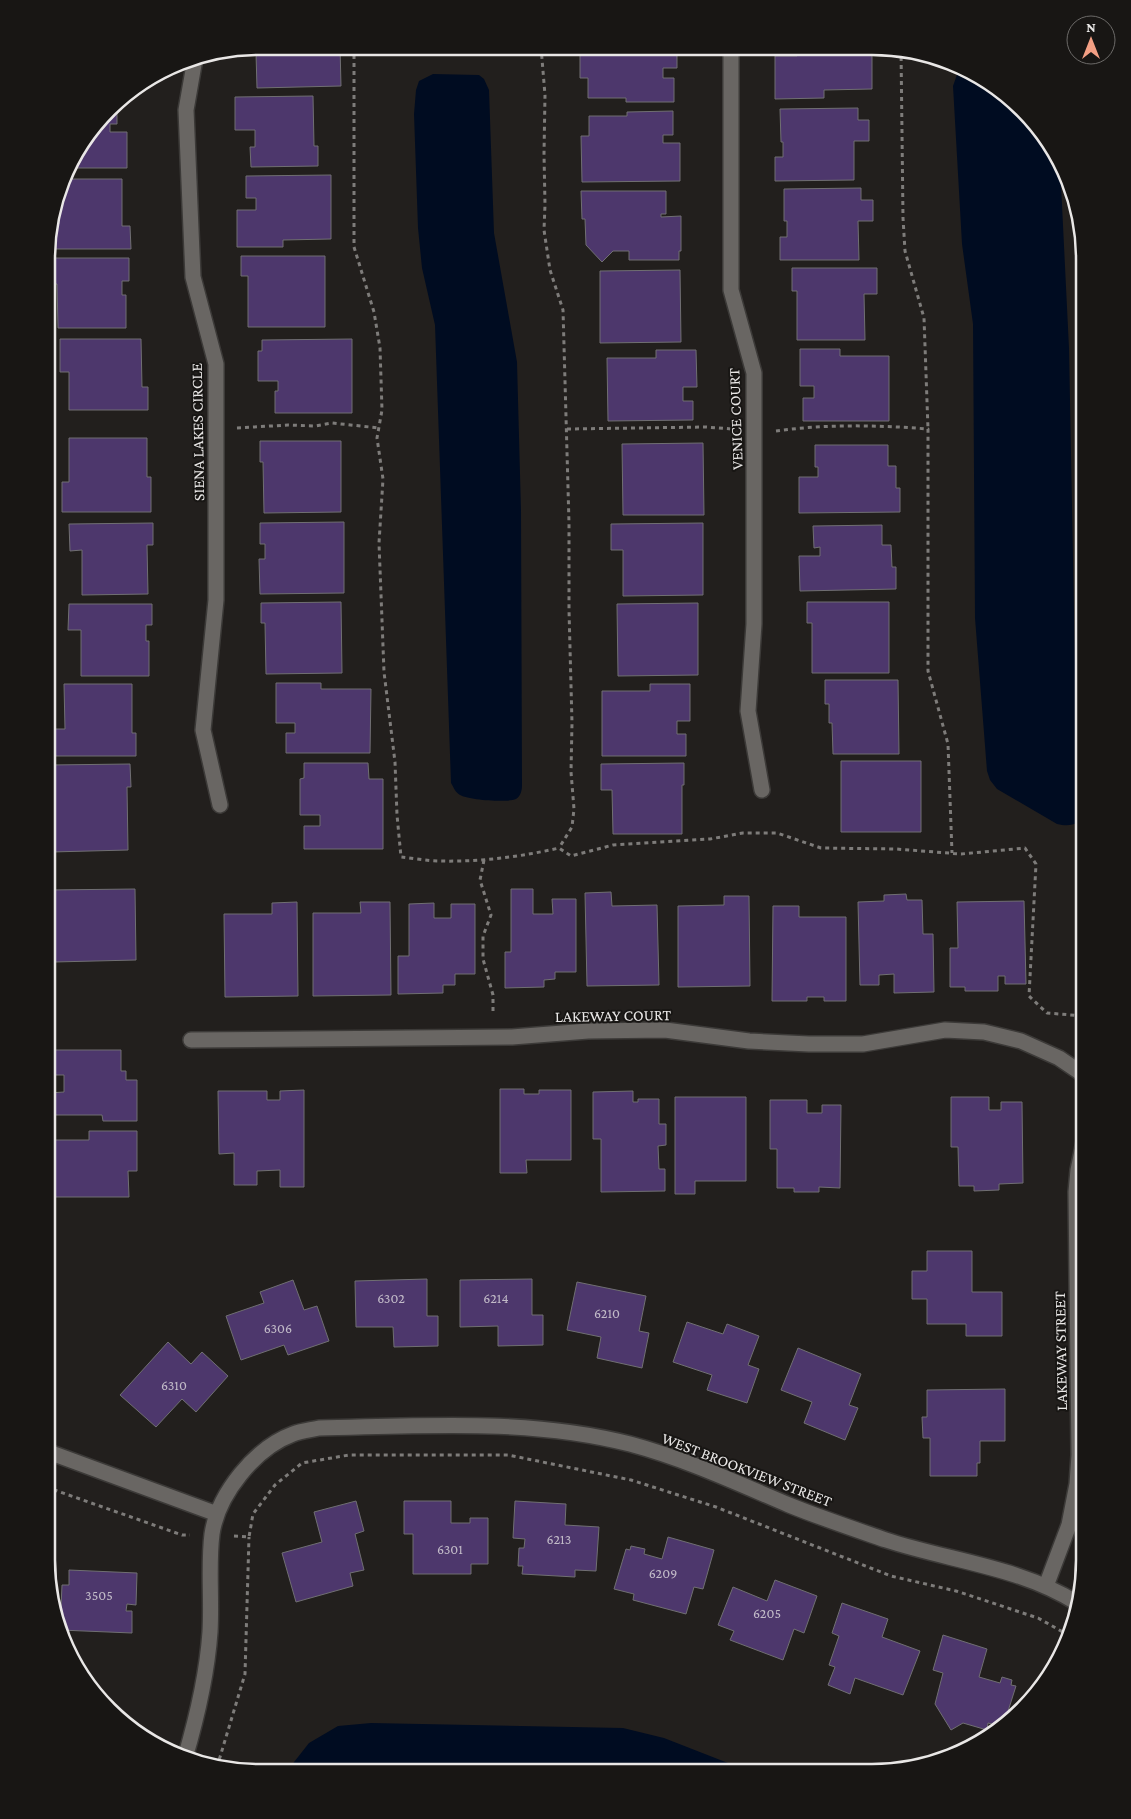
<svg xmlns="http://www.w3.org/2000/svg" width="1131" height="1819" font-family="'Crimson Pro',serif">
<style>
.water{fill:#000c21}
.building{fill:#4d376c;stroke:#706f72}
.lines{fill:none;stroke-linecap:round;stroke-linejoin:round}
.street-casing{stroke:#3c3a38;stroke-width:18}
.path{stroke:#7e7c7a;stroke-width:3;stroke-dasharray:4 4;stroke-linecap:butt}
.street{stroke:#696663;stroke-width:15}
.labels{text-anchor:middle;stroke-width:4;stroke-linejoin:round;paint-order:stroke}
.number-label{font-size:14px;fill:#c2bbc8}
.street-label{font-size:16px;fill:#e9e7e6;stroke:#181614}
.rim{fill:none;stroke:#e9e7e6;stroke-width:2.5}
</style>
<rect width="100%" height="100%" fill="#221f1d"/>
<path class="water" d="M960,66L1002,90L1041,130L1060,164L1069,348L1077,771L1081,821C1072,826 1066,826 1057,824L997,789L990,780L987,771L975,618L973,324L962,244L953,86Z
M433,74L479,75L484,79L489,90L494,233L517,362L521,511L522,785C522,790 521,796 516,799C508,803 468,800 460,795C455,792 454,788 451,783L435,325L422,268L418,228L414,114L416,90L419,81Z
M371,1723L623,1728L664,1738L751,1772L287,1771L309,1743L338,1726Z"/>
<path class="building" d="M264,46H340L341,86L257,88L256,53H265Z
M580,47H677V68H663V78H674V102H626V98H588V78H580Z
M797,48H872V89L824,90V98L775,99V56H797Z
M313,96L314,146H318V166L251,167L250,147H255V130H235V97Z
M117,101V124H110V132H127V168H67Z
M858,108V120H869V141H854V180L775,181V157H783V142H781L780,109Z
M673,111V135H663V143H680V181L582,182L581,136H589V116H627V112Z
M331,175V239L283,240V247H237V210H256V198H246V176Z
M64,179H122V226H130L131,249H48V232L50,224H59V197Z
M861,188V200H873V221H858L859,260H780V237H787V221H784V189Z
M581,191H666V214H661V217L681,216V251H679V260H629V251H613L602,262L586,245L585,219H582Z
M241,256H325V327H248V276H241Z
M48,258H129V281H122V295H126V328H58L57,284H48Z
M792,268H877V294H864L865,340H797V291H792Z
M680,270L681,342L600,343V271Z
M60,339H141L142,387H148V410H69V372H60Z
M352,339V413H275V391H278V381H258V351H262V340Z
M800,349H840V356H889V421H803V398H814V386H800Z
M656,350H696L697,387H683V401H693V420L608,421L607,358H656Z
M69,438H147V477H151V512H62V482H69Z
M260,441H341V512L264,513L263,462H260Z
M703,443L704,515H623L622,444Z
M815,445H888V466H896V488H900V512L799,513V477H818V467H815Z
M344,522V593L260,594L259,559H265V544H260V523Z
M153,523V545H147L148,594L82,595V550L70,551L69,524Z
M703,523V595L623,596V550H611V524Z
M882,525V545H891L892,567H896V589L800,591L799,556H820V547L814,548L813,526Z
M341,602L342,673L266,674L265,623H261V603Z
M807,602H889V673H812V623H807Z
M698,603V675L618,676L617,604Z
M69,604H152V625H146V641H149V676H81V630H68Z
M825,680H898L899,754H833L832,723H829V704H825Z
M276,683H321V689H371L370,753H286V733H295V723H276Z
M64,684H132V733H136V756H53V729H65Z
M650,684H690V721H677V734H686V756H602V691H650Z
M841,761H921V832H841Z
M304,763H368L369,779H383V849H304V826H320V815H300V779L304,778Z
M684,763V785H682V834H613L612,790H601V764Z
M130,764L131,787H127L128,850L51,852L50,765Z
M135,889L136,960L54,962V915H47V890Z
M511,889H533V914H553L552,899H576V972H555V979L544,980V987L505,988V952H511Z
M611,892L612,906L657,905L659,985L587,986L585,893Z
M906,894L907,900H922L923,934H933L934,992L894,993V974L879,975V985H860L858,902L884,901V895Z
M724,896H749L750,986L678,987V906L724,905Z
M1024,901L1026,984H1005V976H998V991H965V987H950V948H958L957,902Z
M297,902L298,996L225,997L224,914H272V903Z
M360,902H390L391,995L313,996V913H361Z
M434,903V918H451V904H475V974H455V985H443V993L398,994V956H409V904Z
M773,906H799V917H846V1001H824V997H807V1001H772Z
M49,1050H121V1071H126V1080H137V1121H103L102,1115H49V1093L64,1092V1075H49Z
M500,1089H524V1094H539V1090H571V1160H526L527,1173H500Z
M304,1090V1187H280V1170L257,1171V1185H234V1153L219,1154L218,1091H267V1100H280V1091Z
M633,1091V1102H638V1099H659V1124H666V1145L658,1146L659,1169H665V1191L601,1192V1139H593V1092Z
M675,1097H746V1181H695V1194H675Z
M951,1097H989V1110H1001V1102H1022L1023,1183L999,1184V1190L974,1191V1186H959L958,1147H951Z
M770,1100H807V1113H822V1105H841L840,1188L819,1187V1192H794V1188H777V1149H770Z
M89,1131H137V1171H128L129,1197H50V1187H47V1140H89Z
M927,1251H972V1292H1002V1336H966V1324H927V1299H912V1271H927Z
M427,1279V1316H438V1346L394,1347L393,1327H356L355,1281Z
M532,1279V1315H543V1345L498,1346V1326L460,1327V1280Z
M293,1280L304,1310L317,1306L329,1341L288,1355L284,1345L241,1360L226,1316L264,1303L260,1292Z
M577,1282L646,1296L639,1331L649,1333L642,1368L597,1358L601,1337L567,1330Z
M687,1322L723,1334L727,1324L759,1336L748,1365L759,1369L747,1403L707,1390L712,1375L673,1362Z
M168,1342L191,1364L202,1352L228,1376L196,1412L182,1399L156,1427L120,1395Z
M798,1348L861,1374L849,1405L858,1408L845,1440L804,1423L812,1402L781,1390Z
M1005,1389V1441H980V1463H977V1476H930V1438H923L922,1417H927V1390Z
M356,1501L364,1531L355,1534L364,1570L350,1573L353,1586L296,1602L282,1553L322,1542L314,1512Z
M404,1501H451V1523H470V1518H488V1564H471V1574H413V1534H404Z
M515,1501L566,1504L565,1525L599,1527L596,1571L575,1570V1577L522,1574L523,1566H518L519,1548H524L525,1539L513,1538Z
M668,1537L714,1550L703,1589L694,1587L686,1614L633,1600L634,1594L614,1589L626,1549L630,1550L631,1546L645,1549L644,1554L662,1559Z
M69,1570L137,1573L136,1605L127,1604L126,1611H132V1633L60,1630L62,1585H69Z
M775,1580L817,1596L804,1633L794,1629L783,1660L730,1640L734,1631L718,1625L733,1587L767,1601Z
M842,1603L888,1619L882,1637L920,1651L903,1695L855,1678L850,1694L828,1685L835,1667L829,1665L839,1636L832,1633Z
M943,1635L987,1649L979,1677L1000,1683L1002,1677L1012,1680L1011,1685L1016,1686L1003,1727L988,1723L987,1730L963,1723L951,1730L935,1704L943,1673L933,1670Z"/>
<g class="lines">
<defs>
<path id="street" d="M731,48V290L754,373V624L748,711L762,790
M195,59L186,110L193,277L216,364V600L203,730L220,805
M191,1040L512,1037L588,1031L665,1030L749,1041L809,1044H863L945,1030L984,1032L1021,1041L1059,1058L1084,1075
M46,1451L217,1514
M1046,1586L1069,1525L1077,1484L1079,1455L1076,1192L1078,1170L1084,1142
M185,1758C197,1717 207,1676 210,1632C212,1599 208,1566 212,1534C218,1494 255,1448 293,1434C301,1431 310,1430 319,1428C422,1426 529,1418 630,1444C686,1459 737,1483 789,1505C821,1518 854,1529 886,1540C950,1561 1020,1567 1077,1603"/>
</defs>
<use href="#street" class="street-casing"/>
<path class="path" d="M354,47V247L374,312L380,348L382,410L377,438L383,479L379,543L384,672L395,762L397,815L401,857C413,858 427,861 439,861C479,862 520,857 559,848L571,856L613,845L710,839L743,833H777L821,848L896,849L961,854L1025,848L1036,864L1029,996L1047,1013L1084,1016
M541,47L545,95L544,154L545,205L544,230L550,270L563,310L569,523V610L572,723L571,772L574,809L572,827L559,848
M901,49L903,218L905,251L924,318L928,429
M237,428L288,425L315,426L332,423L379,428
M567,429L706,427L732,429
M776,431C826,424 878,425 928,429V671L948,744L952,853
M484,860L480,880L491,915L483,936V959L493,995V1014
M46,1487L182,1535H190
M234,1536L249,1537L253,1514L275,1485L302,1463L349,1455H508L631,1480L716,1507L891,1576L956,1591L1038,1618L1070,1636
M217,1767L245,1674L249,1537"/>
<use href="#street" class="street"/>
</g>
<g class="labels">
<g class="number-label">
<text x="391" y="1303">6302</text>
<text x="496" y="1303">6214</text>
<text x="607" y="1318">6210</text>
<text x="278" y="1333">6306</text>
<text x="174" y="1390">6310</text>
<text x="559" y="1544">6213</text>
<text x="450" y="1554">6301</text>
<text x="663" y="1578">6209</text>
<text x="99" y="1600">3505</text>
<text x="767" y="1618">6205</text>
</g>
<g class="street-label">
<text transform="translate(735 419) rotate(-92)" y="6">VENICE COURT</text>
<text transform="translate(197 432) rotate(-91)" y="6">SIENA LAKES CIRCLE</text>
<text transform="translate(613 1015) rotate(-1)" y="6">LAKEWAY COURT</text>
<text transform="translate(1060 1351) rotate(-91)" y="6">LAKEWAY STREET</text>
<text transform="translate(747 1469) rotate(21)" y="6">WEST BROOKVIEW STREET</text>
</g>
</g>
<path d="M0 0H1131V1819H0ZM259 55H872A204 204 0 0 1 1076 259V1560A204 204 0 0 1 872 1764H259A204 204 0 0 1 55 1560V259A204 204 0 0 1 259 55Z" fill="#181614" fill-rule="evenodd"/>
<path class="rim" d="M259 55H872A204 204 0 0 1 1076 259V1560A204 204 0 0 1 872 1764H259A204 204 0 0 1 55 1560V259A204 204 0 0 1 259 55Z"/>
<g transform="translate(1091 40)"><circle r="24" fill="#181614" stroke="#6c6a68"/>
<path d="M0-4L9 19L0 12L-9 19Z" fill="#f39f84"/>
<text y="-8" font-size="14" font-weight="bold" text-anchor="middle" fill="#e9e7e6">N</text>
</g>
</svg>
